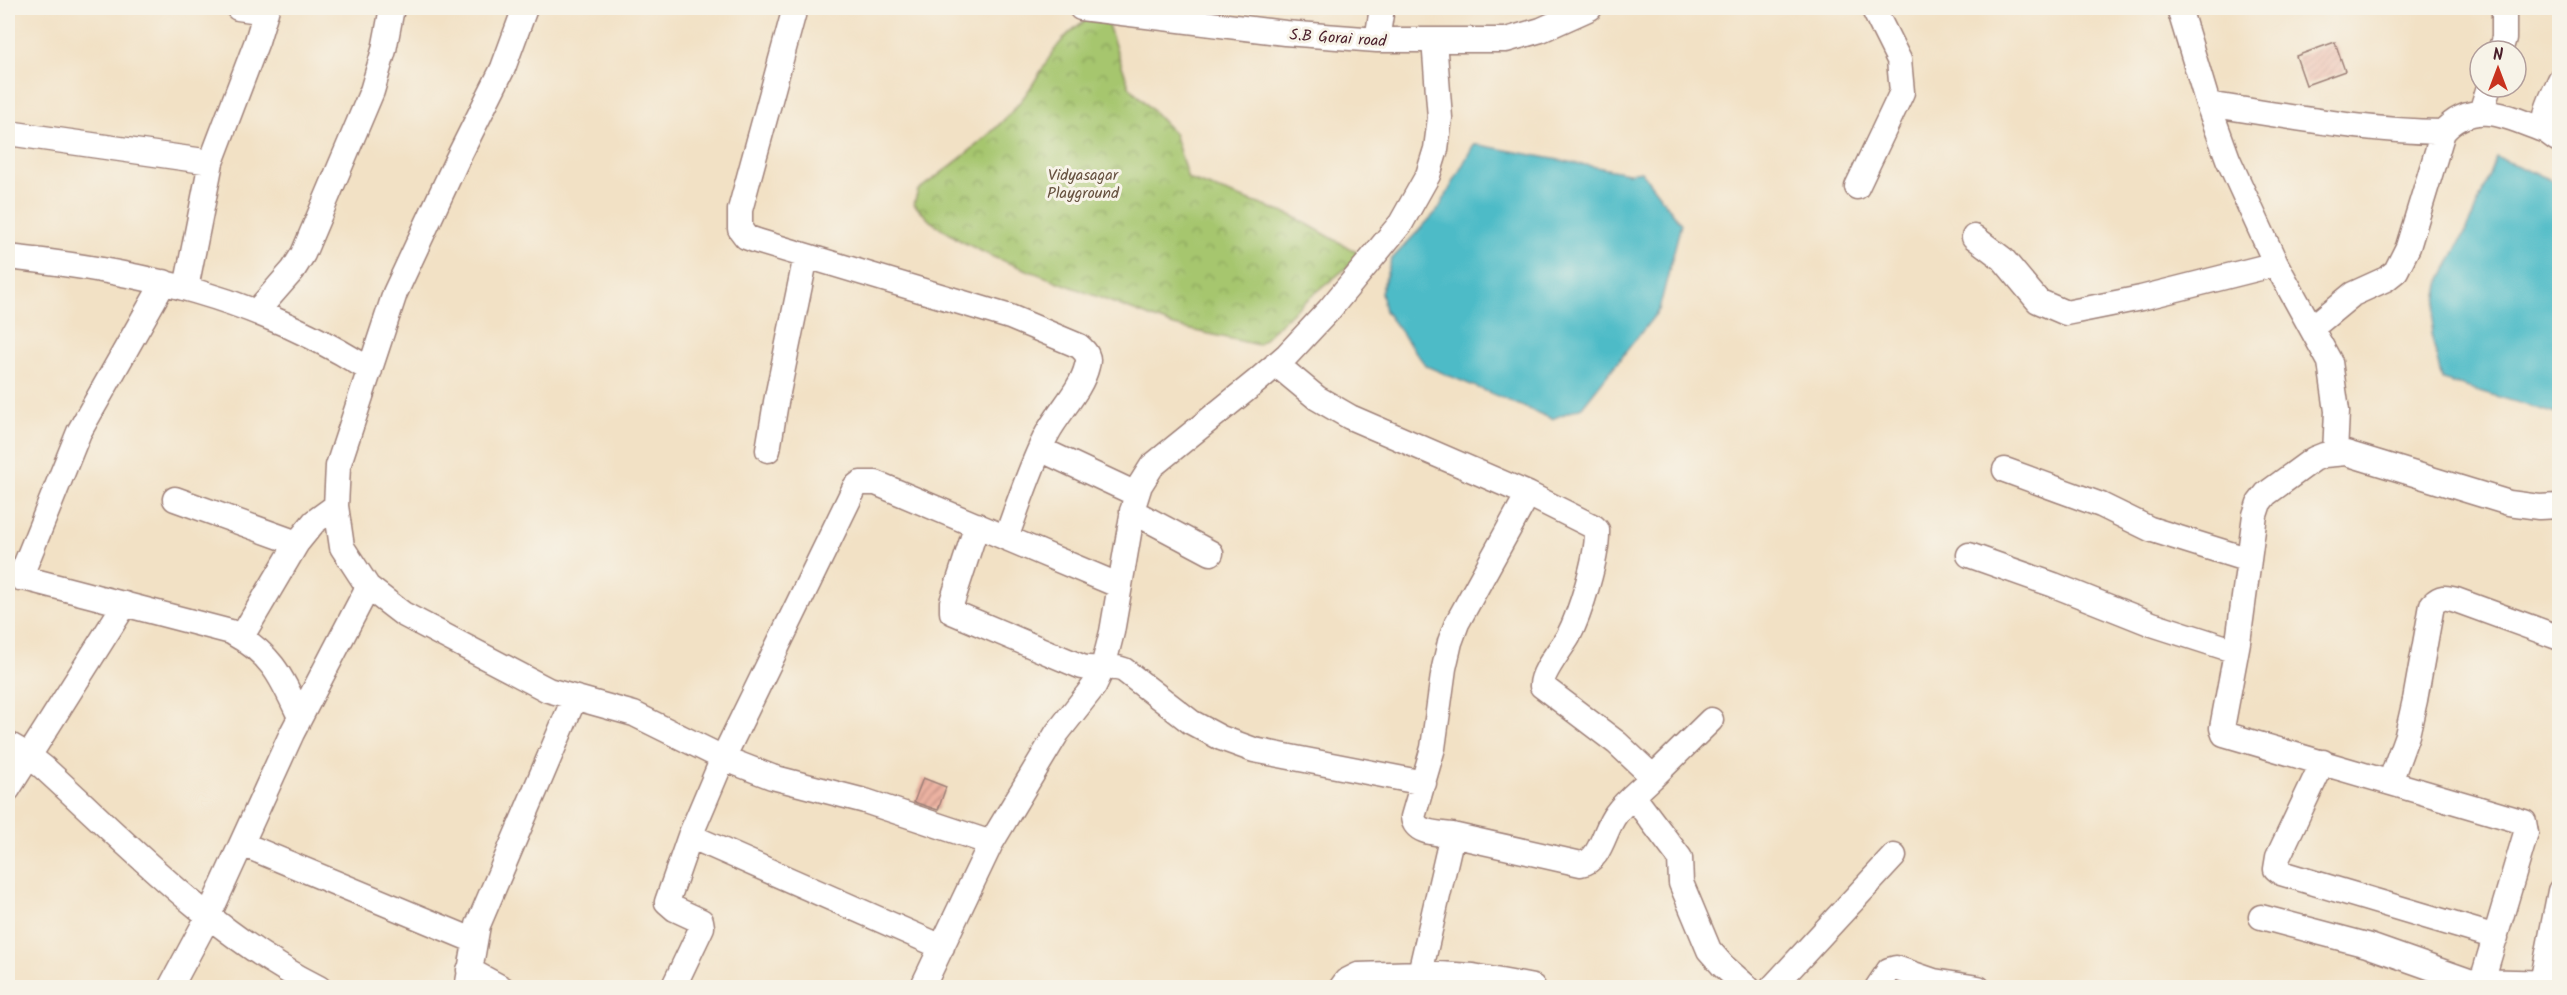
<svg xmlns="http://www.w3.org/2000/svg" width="2567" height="995" font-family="Kalam,sans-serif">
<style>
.park{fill:url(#park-crowns);stroke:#78724c;stroke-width:1.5}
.water{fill:#4dbbc7;stroke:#4c6d79;stroke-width:1.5}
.building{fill:url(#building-hatch)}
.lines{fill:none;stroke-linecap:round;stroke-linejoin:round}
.minor-casing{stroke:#9e8078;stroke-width:27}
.minor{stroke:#fff;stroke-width:24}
.labels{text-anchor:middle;stroke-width:6;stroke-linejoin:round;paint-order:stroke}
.street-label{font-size:16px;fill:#4a1f2b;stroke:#f7f3e8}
.park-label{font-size:16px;fill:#66513f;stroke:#f7f3e8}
</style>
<defs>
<pattern id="park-crowns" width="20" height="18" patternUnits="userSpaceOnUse" patternTransform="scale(1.5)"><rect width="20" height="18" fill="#a6c66e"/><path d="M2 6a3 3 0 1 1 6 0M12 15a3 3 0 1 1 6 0" fill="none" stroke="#89a05b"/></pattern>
<pattern id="building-hatch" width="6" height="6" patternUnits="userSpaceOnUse" patternTransform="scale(1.5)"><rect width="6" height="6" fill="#ecb2a2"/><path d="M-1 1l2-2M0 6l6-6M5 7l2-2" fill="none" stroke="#c19084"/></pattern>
</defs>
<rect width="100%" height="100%" fill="#f7f3e8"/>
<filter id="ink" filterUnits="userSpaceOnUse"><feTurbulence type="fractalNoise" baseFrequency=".0167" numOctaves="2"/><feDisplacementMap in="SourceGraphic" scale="12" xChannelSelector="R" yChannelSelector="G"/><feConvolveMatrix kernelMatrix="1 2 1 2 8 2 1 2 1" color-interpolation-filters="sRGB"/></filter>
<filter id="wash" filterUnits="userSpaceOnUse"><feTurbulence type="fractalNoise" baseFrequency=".008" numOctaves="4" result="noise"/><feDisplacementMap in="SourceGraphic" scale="24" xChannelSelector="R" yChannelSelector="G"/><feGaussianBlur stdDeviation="1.35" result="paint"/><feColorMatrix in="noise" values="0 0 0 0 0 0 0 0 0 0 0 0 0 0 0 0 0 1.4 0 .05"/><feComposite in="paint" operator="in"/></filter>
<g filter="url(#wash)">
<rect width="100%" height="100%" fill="#f2e1c5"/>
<path class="park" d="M1086,20L1107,22L1129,86L1174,133L1188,179L1293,216L1362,255L1291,313L1258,345L1174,326L993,257L961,241L930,221L914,204L918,190C953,165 997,132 1023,98C1046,68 1051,43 1086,20Z"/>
<path class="water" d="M1474,144L1628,173L1641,171L1681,224L1659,310L1582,407L1552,419L1426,366L1385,311L1381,293L1391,260L1438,210Z
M2496,157L2559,183V415L2442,380L2431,334L2441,279L2471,221Z"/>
<g id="blocks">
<path class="building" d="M2335,42L2345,71L2306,85L2296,56Z
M923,778L946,787L938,810L914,802Z"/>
</g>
</g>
<g filter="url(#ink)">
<use href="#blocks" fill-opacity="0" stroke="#9e8078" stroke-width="1.5"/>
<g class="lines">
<defs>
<path id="minor" d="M238,8L266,12
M525,8L503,68L456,162L395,293L338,466L336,506L342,547L368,587L403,614L548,690L634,714L723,758L772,777L865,801L991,843L922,988
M795,8L740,210V229L746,237L757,241L1010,317L1079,346C1086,352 1090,357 1087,366C1081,391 1059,411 1047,434C1030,467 1019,503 1006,538
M1081,8L1285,33L1377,40H1506L1541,30L1590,8
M2179,8L2208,104L2228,159L2276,264L2330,362L2337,411L2335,454
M1377,40L1382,8
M2500,51L2504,38V8
M2208,104C2286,116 2364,131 2443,132
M2481,112L2489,87
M8,133L211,162
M2557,139L2546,131C2542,113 2553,96 2560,80
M1857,187L1902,92L1899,60L1873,8
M1974,237L2003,259L2038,301L2066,313L2141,298L2276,264
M8,257C140,271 256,297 370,370
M186,288L211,162L257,41L267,8
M257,311L293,270L303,254L372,91L384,50L392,8
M2313,327L2353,294L2386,279L2396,271L2408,247L2443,132C2474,97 2509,118 2546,131
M1276,364L1317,398L1350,417L1528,494L1457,623L1450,642L1444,668L1433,748L1413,817C1415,834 1438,833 1452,835L1420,973
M1040,449L1136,494
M768,450L776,402L806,256
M2005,470L2101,505L2150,529L2249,560
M175,499L297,543
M1132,511L1211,553
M977,525L952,602V612L1082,667C1097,671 1109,664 1124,670L1191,722L1221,738L1254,750L1424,783
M1969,555L2054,585L2152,624L2236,651
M8,574L231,632C272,654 281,676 300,717
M20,578L79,432L164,282
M241,638L297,543L314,522L336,506
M8,744L29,756L43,767C130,846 213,935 319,988
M2323,762L2278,857L2276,869L2281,873L2496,937
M1653,777L1711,720
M2390,782L2407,735L2415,700L2432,605C2440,596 2446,597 2456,600L2560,638
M8,789L125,604
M1633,796L1680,858L1681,883L1709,950L1723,966L1748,988
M1452,835L1581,864C1601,861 1604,829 1616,814C1626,800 1641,789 1653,777L1617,743L1542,686C1541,673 1561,649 1568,637C1580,614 1598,557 1597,530L1594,527L1528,494
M690,836L942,947
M991,843L1057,733L1094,686L1103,667L1112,632L1134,504L1140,485L1152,466L1257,381L1287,355L1329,310L1401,223L1428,175L1436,149L1440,118L1434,40
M242,844L475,941
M2261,917L2367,945L2469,981L2560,983
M469,970L502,988
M170,988L208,917L292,733L368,587
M467,988L478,925L574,699
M673,988L702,927L701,921L675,909L667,902L690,836L723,758L855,487L860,483H876L1120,586
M1341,988L1346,981L1358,975L1420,973L1473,976L1533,987
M1772,988L1894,856
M1877,988L1889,970L1896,968L1934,981L1978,988
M2480,988L2526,833L2524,822L2224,734L2222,728L2238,642L2255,515L2259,503L2266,494L2314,459L2324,455L2346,453L2509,503L2539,507L2560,506
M2541,988L2560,891"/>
</defs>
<use href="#minor" class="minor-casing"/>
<use href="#minor" class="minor"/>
</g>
</g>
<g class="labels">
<g class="street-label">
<text transform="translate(1338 37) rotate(4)" y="6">S.B Gorai road</text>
</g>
<g class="park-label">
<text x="1083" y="180">Vidyasagar<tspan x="1083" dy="18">Playground</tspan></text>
</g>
</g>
<rect width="2567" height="995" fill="none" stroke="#f7f3e8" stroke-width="30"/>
<g transform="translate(2498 69)"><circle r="28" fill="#f7f3e8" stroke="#b29e9c" stroke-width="1.5"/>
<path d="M0-4.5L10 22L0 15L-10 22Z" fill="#c8321e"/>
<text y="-9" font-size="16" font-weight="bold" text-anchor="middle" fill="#4a1f2b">N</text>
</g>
</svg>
